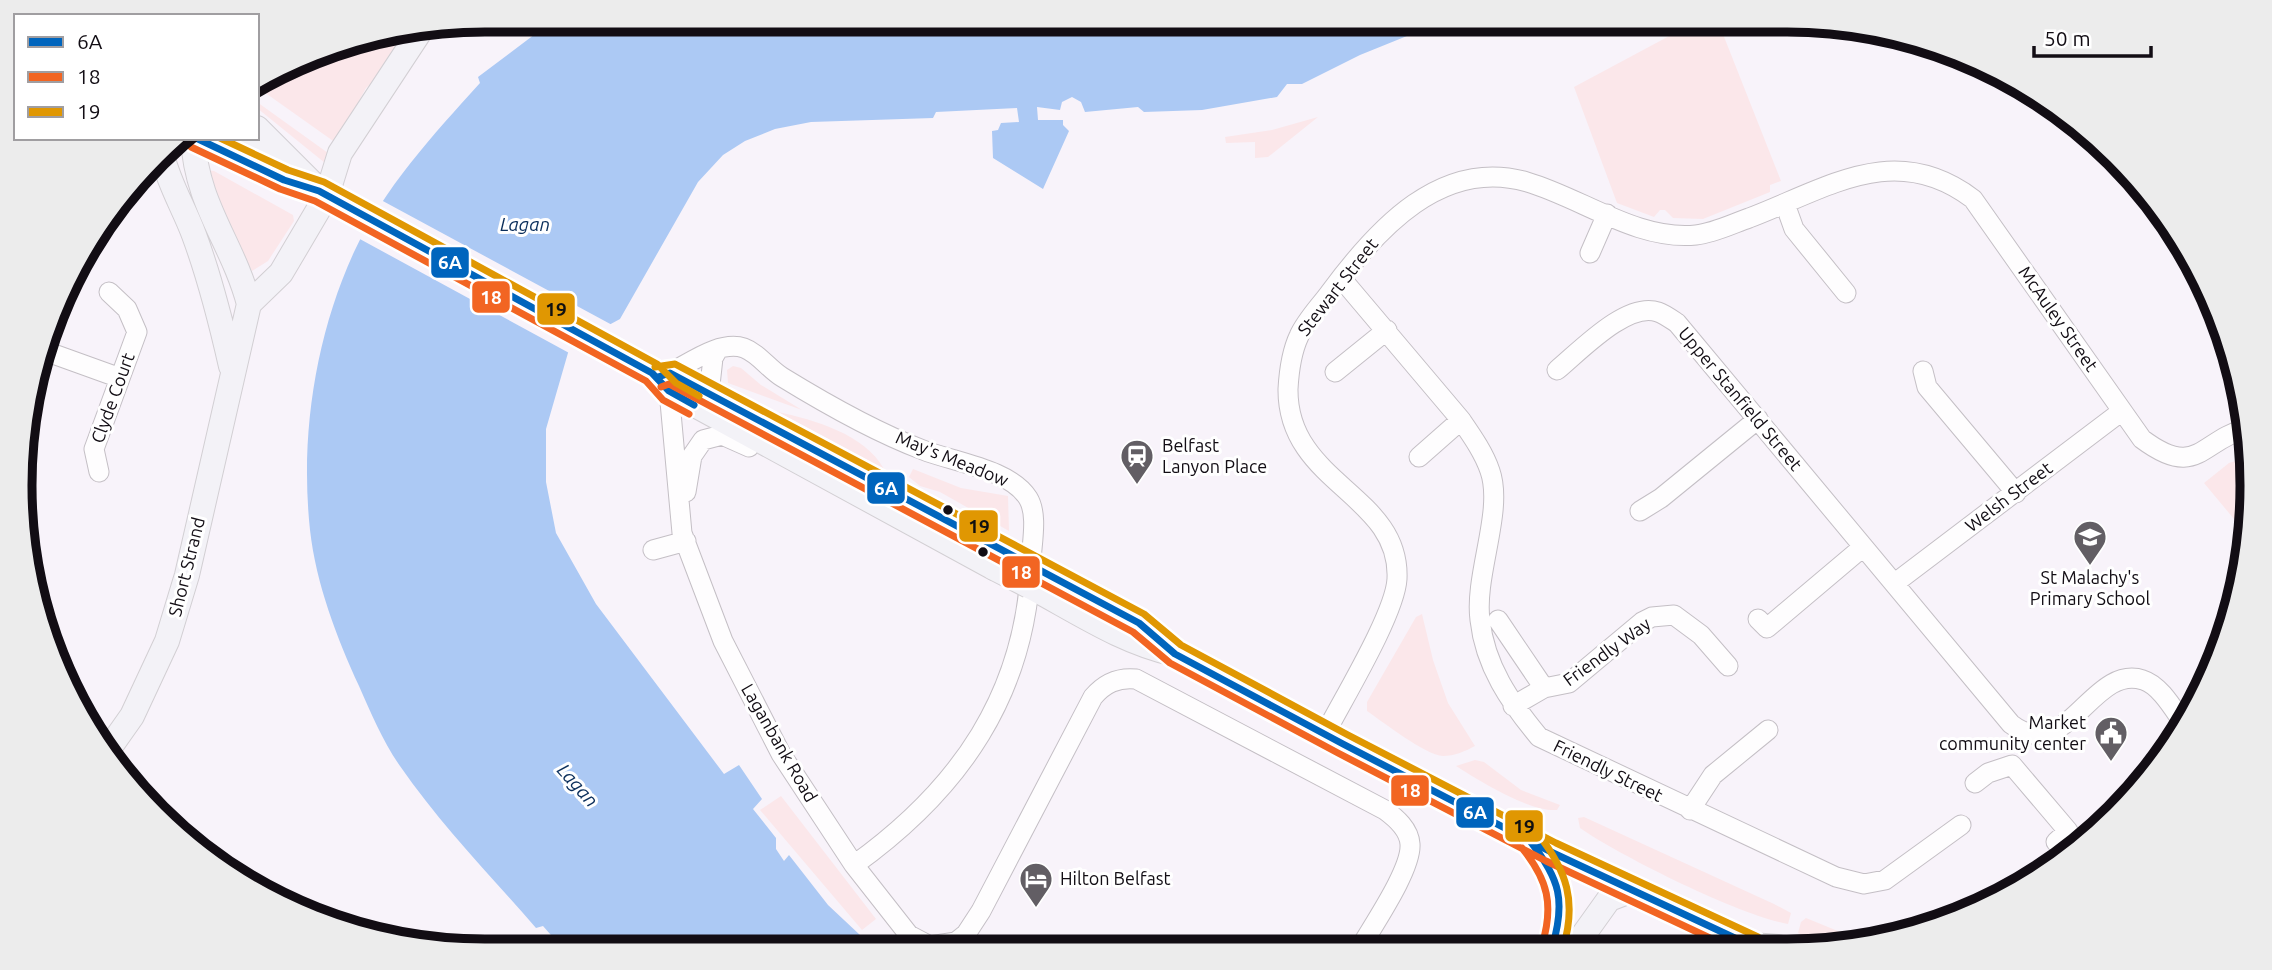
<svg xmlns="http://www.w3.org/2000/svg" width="2272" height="970" font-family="Ubuntu,sans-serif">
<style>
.green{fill:#fbe7ea}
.water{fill:#acc9f4}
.pier{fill:#f8f3fa}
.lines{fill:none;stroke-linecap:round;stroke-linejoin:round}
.minor-casing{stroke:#c4bfc5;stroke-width:21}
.major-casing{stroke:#d2cfd3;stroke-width:26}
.minor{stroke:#fefdfe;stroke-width:19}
.major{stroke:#f3f2f7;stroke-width:24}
.major-bridge-casing{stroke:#d2cfd3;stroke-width:26;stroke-linecap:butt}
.major-bridge{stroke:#f3f2f7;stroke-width:24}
.bus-1-casing{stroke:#fff;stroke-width:12}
.bus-2-casing{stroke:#fff;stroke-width:12}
.bus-3-casing{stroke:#fff;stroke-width:12}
.bus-1{stroke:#0065bd;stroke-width:7}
.bus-2{stroke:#f26522;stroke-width:7}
.bus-3{stroke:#e09702;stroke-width:7}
.bus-dot{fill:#120d14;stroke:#fff;stroke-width:2.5}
.labels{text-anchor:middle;stroke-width:6;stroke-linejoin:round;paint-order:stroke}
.street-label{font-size:18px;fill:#120d14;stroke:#fff}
.poi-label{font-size:18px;fill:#120d14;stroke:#fff;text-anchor:start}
.water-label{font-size:19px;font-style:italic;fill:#0a2e5b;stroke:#fff}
.rim{fill:none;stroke:#120d14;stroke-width:9}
.line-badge{stroke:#fff;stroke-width:2.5}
.badge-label{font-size:19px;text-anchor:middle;font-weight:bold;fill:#fff}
.pale-badge-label{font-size:19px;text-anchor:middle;font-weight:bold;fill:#111}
</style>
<rect width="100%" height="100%" fill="#f8f3fa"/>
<path class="green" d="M1701,19H1717L1781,181L1770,185V192L1703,219L1673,218L1665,210H1660L1654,217L1617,203L1574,87Z
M393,34L397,43L386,60L383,73L366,88L336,143L257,87V79L335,44Z
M257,102L328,153L325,163L257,108Z
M1318,117L1268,157L1255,158V142L1226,143L1225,137L1272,130Z
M206,170L214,171L293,215L294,221L268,261L252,271L212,195Z
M733,366L741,368L761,385L802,410L728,383L727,370Z
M778,412C814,420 865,434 884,469Z
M2242,459L2252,461L2249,537L2204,483L2229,463Z
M913,469L961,488L1008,496L1009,531L940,492L920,486L909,477Z
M1422,614L1433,660L1448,703L1475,746C1466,751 1454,756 1443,756C1425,755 1383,722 1367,711V702L1416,617Z
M1475,760L1484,762L1521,790L1560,805L1557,810C1529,812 1480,781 1456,766Z
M781,796L876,919L862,930L760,810Z
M1584,817L1774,904L1791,913L1788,924C1741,916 1620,856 1580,828L1578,818Z
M1806,918L1850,936L1852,945L1826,947L1798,933L1801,922Z"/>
<path class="water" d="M555,19H1449L1360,55L1302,84H1287L1277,97L1202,110L1144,112L1138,107L1085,112L1081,102L1072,97L1062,102L1060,110L1037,107L1038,120H1063V125L1069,131L1043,189L993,158L992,131L998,130L1001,123L1019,122L1017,108L936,112L933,118L811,122L775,129L745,141L723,155L698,182L620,319L570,346L546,429V482L556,533L596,604L724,774L739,765L762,799L753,809L776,838V849L784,861L789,855L828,905L876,950L565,951L543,926L536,928C490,875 440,824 400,766C383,742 371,713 359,686C337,638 316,584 310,530C300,437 315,337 354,252C384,188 433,135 480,83L478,77Z"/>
<path class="pier" d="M381,200L614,326L573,348L571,354L358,238Z"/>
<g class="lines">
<defs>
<path id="minor" d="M1785,204L1794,229L1846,293
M1590,253L1607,214
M1341,278L1461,420C1472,436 1484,453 1490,471C1504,511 1474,575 1480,620C1485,666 1510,702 1539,737L1836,877L1864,884L1885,880L1961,825
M45,351L120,378
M1557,370C1580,351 1627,301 1658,312C1664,314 1671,319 1677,323L2011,724C2067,767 2092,663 2143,680C2160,685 2174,710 2184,724
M1923,371L1927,387L2016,493
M1335,372L1387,330
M670,373C690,363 720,340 744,348C758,353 769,369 782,377C826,404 875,432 923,450C953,462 1010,469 1028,498C1038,514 1032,542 1031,561C1026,694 960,789 854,865
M669,391L682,533L723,641L781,754L854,865L909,935L930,946L956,942L966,934L981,911L1093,697C1104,684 1117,677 1136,679L1385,810C1396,818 1409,829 1410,844C1412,869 1373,925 1360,948
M709,394L713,358L717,351
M1419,457L1461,420
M99,472L94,449L137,332L127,309L109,292
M686,492L692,456L703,440L722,435L749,447
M1640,511L1661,498L1758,419
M653,550L686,541
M1895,583L2122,411
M1758,619L1767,628L1863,547
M1498,620L1544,688
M1513,706L1544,688L1569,683L1642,622L1652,617L1674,615L1701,635L1728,666
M1325,734C1343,699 1395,614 1397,579C1401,494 1287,484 1288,389C1289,371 1291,353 1299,336C1306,320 1321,305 1331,291C1377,229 1442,157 1527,182C1582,198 1637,241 1696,235C1714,233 1732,224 1749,218C1828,188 1895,140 1973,199L2142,439C2197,480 2200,441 2247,428
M1975,783L1988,773L2012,765L2068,831L2056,842
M1690,810L1713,775L1768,730"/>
<path id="major" d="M257,128L319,190
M195,138L284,180L319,191L652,373L673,393L994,568
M239,138L261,153L277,171
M162,155C169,184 184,208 194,235C210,278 221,322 231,366
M249,304L281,273L327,195L340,153L421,30
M679,378L1004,551
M1029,586C1076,611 1123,643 1175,654L1551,852L1754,947
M108,750L132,716L167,641L187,575L249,304C233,243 196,205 193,138
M1535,847C1564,882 1566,905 1552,948
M1751,945L1778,947
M1574,948L1609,899L1630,891"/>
</defs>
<use href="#minor" class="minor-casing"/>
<use href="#major" class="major-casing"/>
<use href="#minor" class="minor"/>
<use href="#major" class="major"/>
<defs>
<path id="major-bridge" d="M1004,551L1139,623L1175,654
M994,568L1029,586"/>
</defs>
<use href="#major-bridge" class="major-bridge-casing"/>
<use href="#major-bridge" class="major-bridge"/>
<defs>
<path id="bus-1" d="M196,138L284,180L319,191L652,373L669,391L694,405
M658,377L670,373L1139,623L1175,654L1343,744L1551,852L1754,947
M1530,841C1560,879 1566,901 1552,948"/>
<path id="bus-2" d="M191,147L280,189L315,201L646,381L663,400L689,414
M661,387L669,384L1133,632L1170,663L1338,753L1546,861L1729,947
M1522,848C1548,880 1554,905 1542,945"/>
<path id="bus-3" d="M220,138L288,170L324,182L657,364L676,383L699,396
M655,367L675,364L1144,614L1181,645L1348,735L1556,843L1758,937
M1538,834C1567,871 1577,902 1563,948"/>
</defs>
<use href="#bus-1" class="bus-1-casing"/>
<use href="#bus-2" class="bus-2-casing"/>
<use href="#bus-3" class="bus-3-casing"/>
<use href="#bus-1" class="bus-1"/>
<use href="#bus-2" class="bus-2"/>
<use href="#bus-3" class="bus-3"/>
</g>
<defs>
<symbol id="station-pin" viewBox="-11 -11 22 30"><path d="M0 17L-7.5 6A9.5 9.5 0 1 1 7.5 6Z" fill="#625e64" stroke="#fff"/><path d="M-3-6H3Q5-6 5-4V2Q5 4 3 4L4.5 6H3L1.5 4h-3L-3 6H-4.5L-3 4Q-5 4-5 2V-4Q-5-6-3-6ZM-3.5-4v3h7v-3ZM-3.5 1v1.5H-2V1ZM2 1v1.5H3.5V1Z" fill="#fff"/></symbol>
<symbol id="school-pin" viewBox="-11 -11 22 30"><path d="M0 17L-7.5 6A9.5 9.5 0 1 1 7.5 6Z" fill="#625e64" stroke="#fff"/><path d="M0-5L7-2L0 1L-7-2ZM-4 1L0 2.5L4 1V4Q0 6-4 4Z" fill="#fff"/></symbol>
<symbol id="civic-pin" viewBox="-11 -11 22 30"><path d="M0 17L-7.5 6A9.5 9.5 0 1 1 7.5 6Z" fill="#625e64" stroke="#fff"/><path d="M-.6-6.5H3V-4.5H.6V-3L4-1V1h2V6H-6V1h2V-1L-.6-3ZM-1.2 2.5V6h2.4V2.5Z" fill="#fff"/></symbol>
<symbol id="hotel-pin" viewBox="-11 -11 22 30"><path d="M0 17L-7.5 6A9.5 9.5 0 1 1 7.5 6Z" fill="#625e64" stroke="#fff"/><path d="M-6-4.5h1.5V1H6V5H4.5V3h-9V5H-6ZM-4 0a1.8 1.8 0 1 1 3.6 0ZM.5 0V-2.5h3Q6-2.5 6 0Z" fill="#fff"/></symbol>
</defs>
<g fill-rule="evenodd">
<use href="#station-pin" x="1118" y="437" width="38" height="52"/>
<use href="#school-pin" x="2071" y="518" width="38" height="52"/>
<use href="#civic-pin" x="2092" y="714" width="38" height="52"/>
<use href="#hotel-pin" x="1017" y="860" width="38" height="52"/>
</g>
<g class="bus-dot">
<circle cx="948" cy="510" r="6"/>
<circle cx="983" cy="552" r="6"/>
</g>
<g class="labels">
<g class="street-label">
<text transform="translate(1338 287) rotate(-52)" y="6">Stewart Street</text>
<text transform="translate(2058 319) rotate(55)" y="6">McAuley Street</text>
<text transform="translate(113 398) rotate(-70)" y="6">Clyde Court</text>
<text transform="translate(1740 399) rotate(50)" y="6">Upper Stanfield Street</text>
<text transform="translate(952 459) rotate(22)" y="6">May's Meadow</text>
<text transform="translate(2009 497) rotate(-37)" y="6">Welsh Street</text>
<text transform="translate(187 567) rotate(-76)" y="6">Short Strand</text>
<text transform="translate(1607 652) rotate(-36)" y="6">Friendly Way</text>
<text transform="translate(779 743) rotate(60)" y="6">Laganbank Road</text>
<text transform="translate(1608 771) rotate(26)" y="6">Friendly Street</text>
</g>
<g class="poi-label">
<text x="1162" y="452">Belfast<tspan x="1162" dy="21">Lanyon Place</tspan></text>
<text x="2090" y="584" text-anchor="middle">St Malachy's<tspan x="2090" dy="21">Primary School</tspan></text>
<text x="2086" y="729" text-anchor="end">Market<tspan x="2086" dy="21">community center</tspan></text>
<text x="1060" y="885">Hilton Belfast</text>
</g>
<g class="water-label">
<text x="525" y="231">Lagan</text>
<text transform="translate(578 785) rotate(48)" y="7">Lagan</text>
</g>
</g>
<path d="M0 0H2272V970H0ZM485 32H1787A453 453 0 0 1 2240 485V486A453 453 0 0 1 1787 939H485A453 453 0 0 1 32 486V485A453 453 0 0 1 485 32Z" fill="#ececec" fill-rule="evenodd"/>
<path class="rim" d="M485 32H1787A453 453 0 0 1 2240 485V486A453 453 0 0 1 1787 939H485A453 453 0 0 1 32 486V485A453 453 0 0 1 485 32Z"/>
<g class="line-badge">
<rect x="430" y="246" width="40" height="33" rx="7" fill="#0065bd"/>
<rect x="471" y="280" width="40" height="34" rx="7" fill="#f26522"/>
<rect x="536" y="292" width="40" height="34" rx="7" fill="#e09702"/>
<rect x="866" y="471" width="40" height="34" rx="7" fill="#0065bd"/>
<rect x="958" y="509" width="41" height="34" rx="7" fill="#e09702"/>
<rect x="1001" y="555" width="40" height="34" rx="7" fill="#f26522"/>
<rect x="1390" y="774" width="40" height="33" rx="7" fill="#f26522"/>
<rect x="1455" y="796" width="40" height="33" rx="7" fill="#0065bd"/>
<rect x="1504" y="809" width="40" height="34" rx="7" fill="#e09702"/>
</g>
<g class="badge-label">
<text x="450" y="269">6A</text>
<text x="491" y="304">18</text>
<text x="886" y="495">6A</text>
<text x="1021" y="579">18</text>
<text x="1410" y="797">18</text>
<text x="1475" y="819">6A</text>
</g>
<g class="pale-badge-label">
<text x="556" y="316">19</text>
<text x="979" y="533">19</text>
<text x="1524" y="833">19</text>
</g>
<rect x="14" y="14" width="245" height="126" fill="#ffffff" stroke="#a09ea1" stroke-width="2"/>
<rect x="28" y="37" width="35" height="10" fill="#0065bd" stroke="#a09ea1" stroke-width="2"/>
<text x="77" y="49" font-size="21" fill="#120d14">6A</text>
<rect x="28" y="72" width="35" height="10" fill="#f26522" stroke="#a09ea1" stroke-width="2"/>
<text x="77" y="84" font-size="21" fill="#120d14">18</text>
<rect x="28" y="107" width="35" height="10" fill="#e09702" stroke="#a09ea1" stroke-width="2"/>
<text x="77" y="119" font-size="21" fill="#120d14">19</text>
<path d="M2034 46v10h117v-10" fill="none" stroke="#120d14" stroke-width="3.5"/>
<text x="2044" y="46" font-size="21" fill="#120d14" stroke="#ffffff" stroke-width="5" paint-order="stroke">50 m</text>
</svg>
